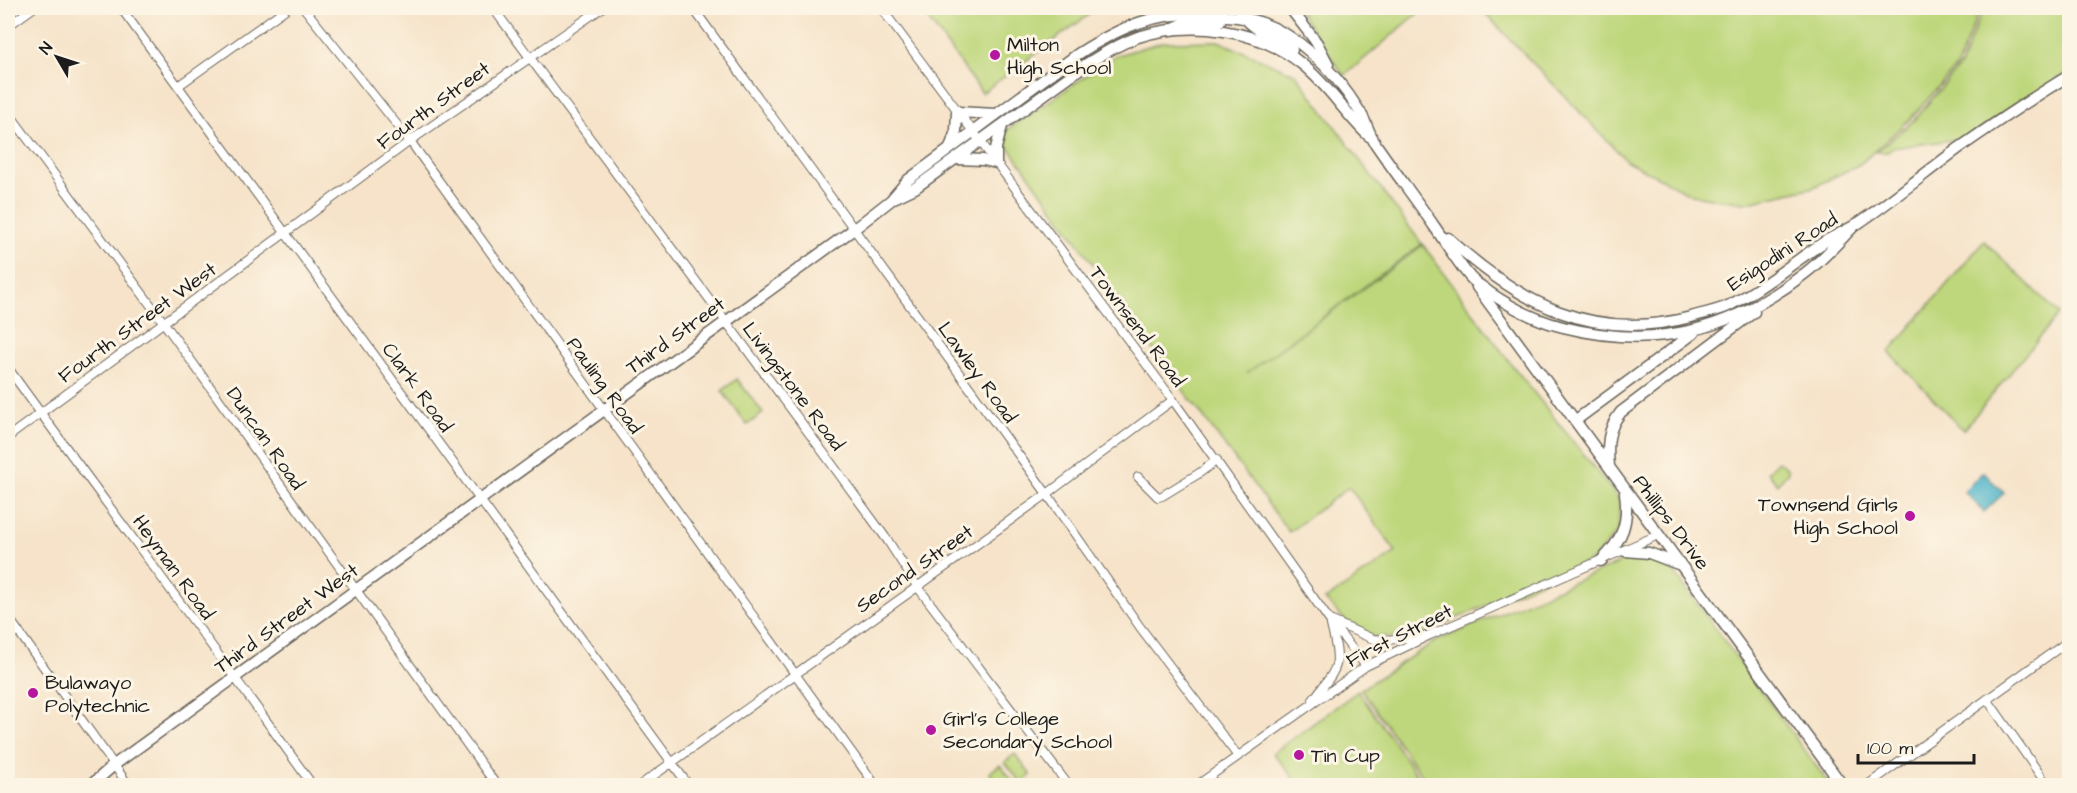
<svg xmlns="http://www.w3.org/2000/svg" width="2077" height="793" font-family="'Architects Daughter',sans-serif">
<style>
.green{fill:#bed77c;stroke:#6d7a4c;stroke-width:1.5}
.water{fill:#4bb3c9;stroke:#346872;stroke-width:1.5}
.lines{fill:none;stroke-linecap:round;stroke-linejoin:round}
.street-casing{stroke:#686259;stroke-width:10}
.secondary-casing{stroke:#686259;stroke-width:13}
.street{stroke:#fff;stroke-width:8}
.secondary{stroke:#fff;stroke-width:10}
.poi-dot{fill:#b5179e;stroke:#fcf5e5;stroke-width:2}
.labels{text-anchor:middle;stroke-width:6;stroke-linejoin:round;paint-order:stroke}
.poi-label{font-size:20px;fill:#1c1c1c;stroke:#fcf5e5;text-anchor:start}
.street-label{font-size:20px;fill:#1c1c1c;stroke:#fcf5e5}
</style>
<rect width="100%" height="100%" fill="#fcf5e5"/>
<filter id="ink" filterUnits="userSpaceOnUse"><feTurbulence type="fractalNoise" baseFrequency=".0167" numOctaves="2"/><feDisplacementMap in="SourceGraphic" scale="12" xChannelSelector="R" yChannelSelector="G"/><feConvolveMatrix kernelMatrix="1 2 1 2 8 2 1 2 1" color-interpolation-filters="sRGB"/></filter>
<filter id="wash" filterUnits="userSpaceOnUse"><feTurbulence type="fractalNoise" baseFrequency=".008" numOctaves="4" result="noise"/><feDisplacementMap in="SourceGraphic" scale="24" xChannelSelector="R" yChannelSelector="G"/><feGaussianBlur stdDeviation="1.35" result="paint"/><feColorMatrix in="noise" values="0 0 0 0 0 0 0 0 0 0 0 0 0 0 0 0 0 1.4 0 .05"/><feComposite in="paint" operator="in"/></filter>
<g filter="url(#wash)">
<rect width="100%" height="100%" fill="#f6e3c9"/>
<path class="green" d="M920,8H1098L982,93Z
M1297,8H1424L1344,76Z
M1480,8H1980L1957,66L1911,118L1860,164L1814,187L1744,203L1692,195L1627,161Z
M1983,8H2069V72L1967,138L1892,148L1888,152H1876L1914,120L1960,66Z
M1218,41L1296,74L1422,244L1247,373L1423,245L1512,365L1619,499V530L1592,560L1425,632L1394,637H1374L1346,621L1325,600L1396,552L1349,487L1289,532L1149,344L1150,343L1006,143V131L1115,56L1162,42Z
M1984,241L2059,314L1963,430L1889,352Z
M737,379L763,413L747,425L722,391Z
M1778,461L1788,469V472L1777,484L1767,472Z
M1628,559H1648L1671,568L1830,785H1428L1361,689L1434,642Z
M1358,691L1424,785H1299L1273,753Z
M1015,754L1031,775L1021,783L1005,762Z
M1000,765L1016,785H999L989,773Z"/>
<path class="water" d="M1983,472L2004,493L1984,512L1964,491Z"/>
</g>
<g filter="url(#ink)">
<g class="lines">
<defs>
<path id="street" d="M121,8L689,786
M304,8L410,141L876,786
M493,8L823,452L888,541L917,586L1069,786
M693,8L1047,494L1140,627L1237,755
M881,8L1173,400L1330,621L1366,666
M8,26L33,8
M178,86L287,8
M8,112L164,323L497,786
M8,368C109,508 213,645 313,786
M8,437L410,141L602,8
M1138,477L1158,497L1162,496L1198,474L1217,460
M8,617L129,786
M1332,621L1373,639L1386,640L1424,636
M1987,699L2048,786
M1313,700C1339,665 1342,668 1331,625
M639,786L1047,494L1173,400
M1196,786L1366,666L1430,635L1658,535
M1866,786L2070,640"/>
<path id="secondary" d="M1240,8C1248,31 1274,35 1292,50
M1290,8L1317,43L1328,64
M1173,28L1185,23L1220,21
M950,148L956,131L957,112L996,114
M957,159L983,160L996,163V148L1002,126
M894,198L915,188L1085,65C1102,54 1119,44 1138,37C1192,20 1259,29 1303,65C1329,86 1345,114 1369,136
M1448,238C1519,303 1592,343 1691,317C1704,313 1719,311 1730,305C1766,287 1795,260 1829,239C1838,234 1848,230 1857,224C1892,201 1925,173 1959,148C1995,123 2032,98 2070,75
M1477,287L1843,786
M1576,420L1694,333
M1609,466C1607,446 1607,429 1621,412L1754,312
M1625,551L1649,553L1678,564
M1601,561C1623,540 1629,522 1625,493
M90,786L114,765L854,229L891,200L908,180L1078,54C1123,25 1159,10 1214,15C1224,16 1234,16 1243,18C1294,27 1334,70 1360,112C1366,122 1369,133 1375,143C1394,171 1415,198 1434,226C1446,243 1457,262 1470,277C1475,283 1483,287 1489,292C1512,308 1535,320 1563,327C1655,350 1729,332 1804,274C1823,260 1839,241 1856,224"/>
</defs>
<use href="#street" class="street-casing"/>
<use href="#secondary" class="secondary-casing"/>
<use href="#street" class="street"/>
<use href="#secondary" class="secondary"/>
</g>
</g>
<g class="poi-dot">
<circle cx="995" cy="55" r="6"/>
<circle cx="1910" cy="516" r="6"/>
<circle cx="33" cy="693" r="6"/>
<circle cx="931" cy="730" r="6"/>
<circle cx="1299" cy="755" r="6"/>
</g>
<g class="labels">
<g class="poi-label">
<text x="1007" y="51">Milton<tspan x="1007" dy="23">High School</tspan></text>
<text x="1898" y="511" text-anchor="end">Townsend Girls<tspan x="1898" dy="23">High School</tspan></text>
<text x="45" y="689">Bulawayo<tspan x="45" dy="23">Polytechnic</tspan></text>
<text x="943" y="725">Girl's College<tspan x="943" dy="23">Secondary School</tspan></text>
<text x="1311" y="762">Tin Cup</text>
</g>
<g class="street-label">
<text transform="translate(433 105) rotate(-36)" y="7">Fourth Street</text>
<text transform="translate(1782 251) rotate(-33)" y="7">Esigodini Road</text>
<text transform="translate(137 322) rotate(-36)" y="7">Fourth Street West</text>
<text transform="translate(1138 326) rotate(53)" y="7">Townsend Road</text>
<text transform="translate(675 335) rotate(-36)" y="7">Third Street</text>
<text transform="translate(978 372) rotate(54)" y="7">Lawley Road</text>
<text transform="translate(605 385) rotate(54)" y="7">Pauling Road</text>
<text transform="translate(794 386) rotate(53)" y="7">Livingstone Road</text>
<text transform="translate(418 387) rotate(54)" y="7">Clark Road</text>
<text transform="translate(266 438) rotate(55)" y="7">Duncan Road</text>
<text transform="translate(1672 522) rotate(53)" y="7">Phillips Drive</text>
<text transform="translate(174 567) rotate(54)" y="7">Heyman Road</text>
<text transform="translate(914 568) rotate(-35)" y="7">Second Street</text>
<text transform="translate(286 618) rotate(-36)" y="7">Third Street West</text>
<text transform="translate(1399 635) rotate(-27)" y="7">First Street</text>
</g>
</g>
<rect width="2077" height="793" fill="none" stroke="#fcf5e5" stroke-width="30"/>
<g transform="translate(57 57) rotate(309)" stroke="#fcf5e5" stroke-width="4.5" paint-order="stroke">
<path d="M0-4.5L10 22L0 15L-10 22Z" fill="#1c1c1c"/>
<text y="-9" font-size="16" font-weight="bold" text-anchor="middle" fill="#1c1c1c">N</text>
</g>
<path d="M1858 754v9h116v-9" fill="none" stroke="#1c1c1c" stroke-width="3"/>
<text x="1867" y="754" font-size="18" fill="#1c1c1c" stroke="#fcf5e5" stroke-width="4.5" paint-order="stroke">100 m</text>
</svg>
